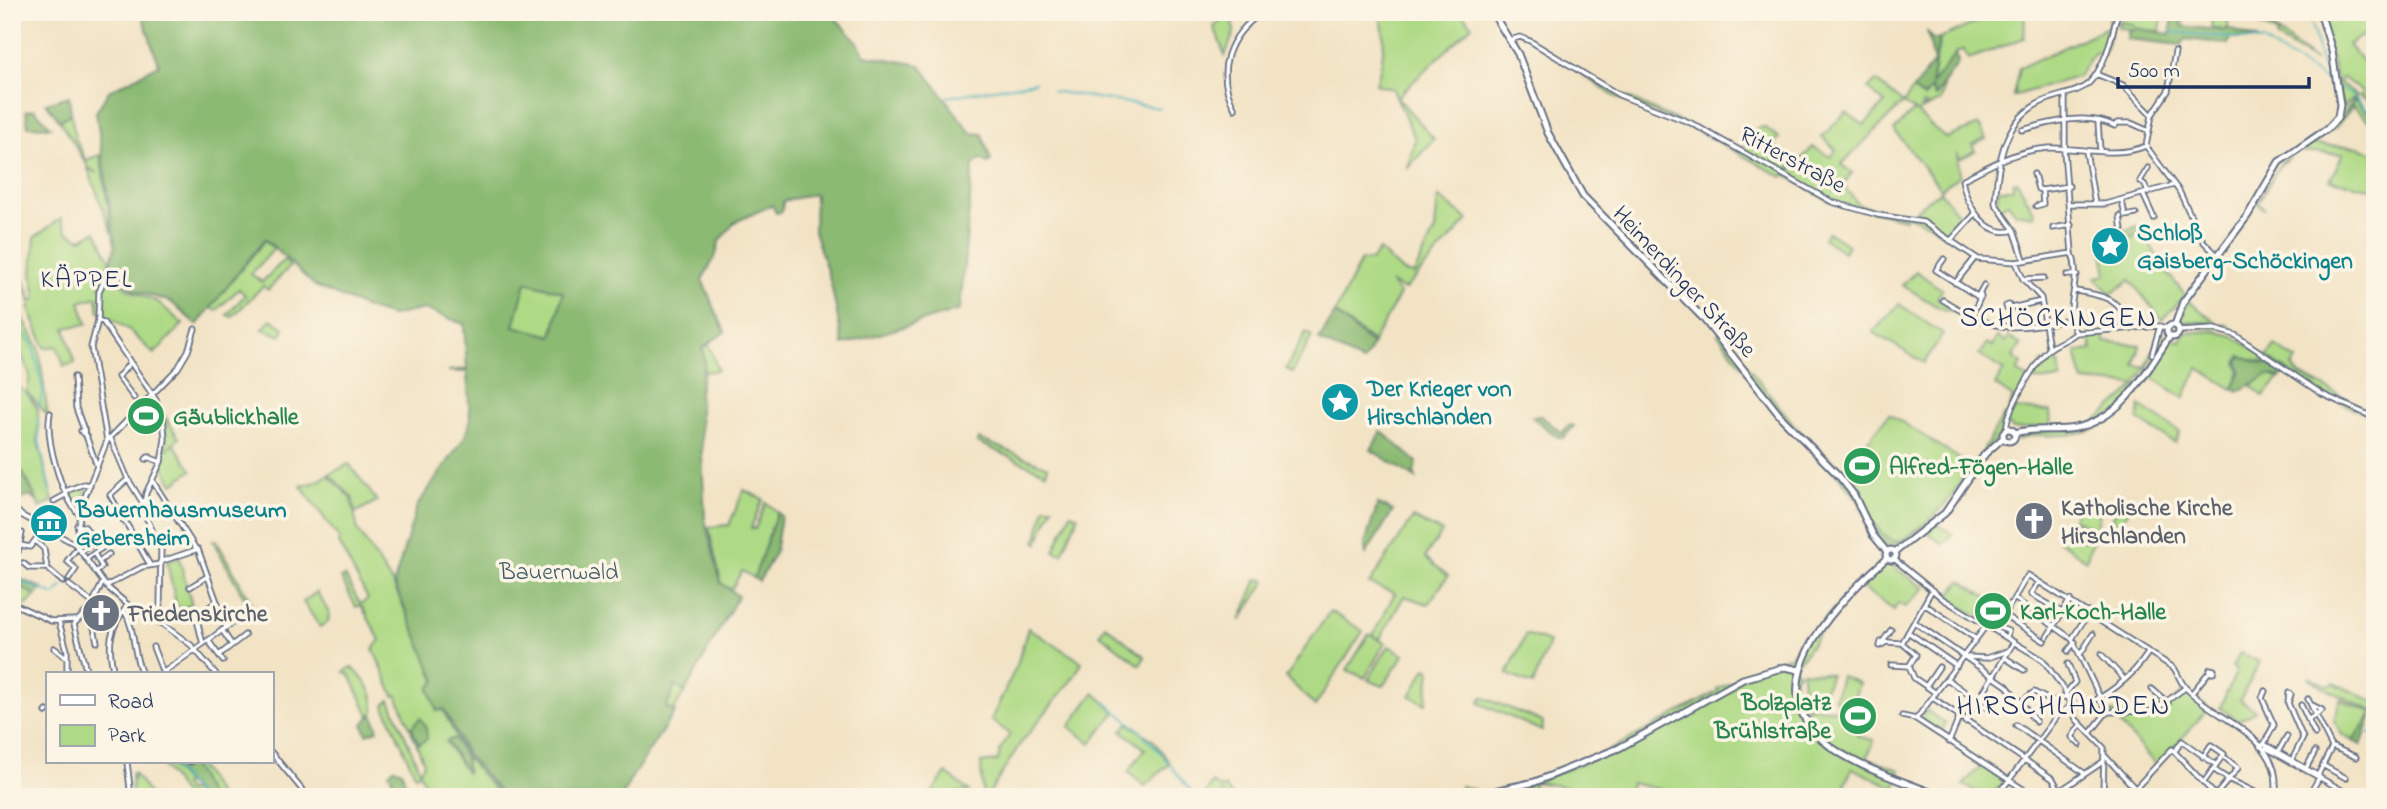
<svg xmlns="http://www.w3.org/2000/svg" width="2387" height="809" font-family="'Indie Flower',sans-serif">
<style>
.green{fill:#afda85;stroke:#658472;stroke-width:2;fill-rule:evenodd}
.forest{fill:#8bba72;stroke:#537468;stroke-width:2;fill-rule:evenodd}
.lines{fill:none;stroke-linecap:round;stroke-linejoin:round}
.stream{stroke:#3fafba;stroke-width:2}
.minor-casing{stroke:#666e82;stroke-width:7}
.major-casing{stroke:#666e82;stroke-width:9}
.minor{stroke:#fff;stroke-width:3.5}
.major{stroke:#fff;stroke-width:5}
.labels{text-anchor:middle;stroke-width:7;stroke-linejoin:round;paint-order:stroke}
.street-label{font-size:24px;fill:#1b2f5e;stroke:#fcf5e5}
.culture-label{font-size:24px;font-weight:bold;fill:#0d838f;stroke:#fcf5e5;text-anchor:start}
.leisure-label{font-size:24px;font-weight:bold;fill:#27864d;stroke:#fcf5e5;text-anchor:start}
.worship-label{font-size:24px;font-weight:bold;fill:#5b616d;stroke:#fcf5e5;text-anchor:start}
.park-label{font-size:24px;fill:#405a68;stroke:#fcf5e5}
.neighbourhood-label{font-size:26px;letter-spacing:2px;fill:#1b2f5e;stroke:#fcf5e5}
.quarter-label{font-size:28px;letter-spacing:2px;fill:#1b2f5e;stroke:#fcf5e5}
</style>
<rect width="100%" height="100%" fill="#fcf5e5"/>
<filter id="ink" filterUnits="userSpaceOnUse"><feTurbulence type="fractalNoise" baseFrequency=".0143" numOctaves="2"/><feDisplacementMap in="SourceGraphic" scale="14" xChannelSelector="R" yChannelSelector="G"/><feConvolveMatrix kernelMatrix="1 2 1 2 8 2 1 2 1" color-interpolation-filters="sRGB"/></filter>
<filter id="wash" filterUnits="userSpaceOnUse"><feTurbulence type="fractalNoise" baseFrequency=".00686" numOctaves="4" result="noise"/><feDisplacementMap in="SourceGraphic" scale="28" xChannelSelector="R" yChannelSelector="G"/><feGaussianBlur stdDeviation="1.57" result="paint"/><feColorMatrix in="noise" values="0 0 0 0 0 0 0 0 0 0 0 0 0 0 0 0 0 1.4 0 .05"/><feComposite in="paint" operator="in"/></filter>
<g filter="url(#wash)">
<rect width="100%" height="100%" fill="#f2e3c5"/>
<path class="green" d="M1232,12L1234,32L1225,56L1214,26Z
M1377,12H1461L1472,26L1397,97L1434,139L1407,169L1415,139L1393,89L1376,84C1382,64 1390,32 1377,12Z
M2001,12H2025L2024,38L1969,59L1963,49L1956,53L1931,85L1940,38Z
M2110,12H2116L2104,55L2095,52L2077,77L2013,96L2019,68L2108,27Z
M2121,12H2163L2160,31L2119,28L2117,22L2135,25L2120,21Z
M2213,12H2230L2227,31L2211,27Z
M2235,12H2256L2274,24L2273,28L2315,61L2276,38L2278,34Z
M2321,12H2357L2374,28L2348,45L2375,75V104L2360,96L2362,92L2342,77L2339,82L2357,96L2342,108Z
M1580,73C1632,103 1689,123 1742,151L1757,128L1764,127L1779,138L1773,145L1794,163L1782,177L1698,131L1614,96Z
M1876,81L1903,103L1913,90L1924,98L1931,89L1935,97L1944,85L1941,100L1922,110L1926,105L1922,104L1919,115L1946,138L1979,125L1986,139L1972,145L1975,151L1960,159L1957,153L1960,175L1941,189L1894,130L1914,111L1918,113L1903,103L1841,165L1852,173L1843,185L1859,205L1905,216V219L1829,201L1786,175L1813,147L1831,157L1836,150L1822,137L1846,112L1864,125L1885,103L1868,89Z
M2355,100L2375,121V127L2353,106L2336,127L2309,144L2359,147L2375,153V189L2330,180L2343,154L2296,151L2279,166L2258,203L2265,209L2257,203L2282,161L2335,123Z
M71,113L75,138L86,160L100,155L112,233L88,169L98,173L89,168L60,121Z
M2017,181L2035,214L2032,216L2016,213L2008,203L1999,208L1996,203L1999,189H2013V182Z
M1940,191L1960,216L1946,236L1931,225L1908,216Z
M15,197L20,242H14L12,199Z
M1438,197L1468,220L1404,290L1390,282L1400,294L1373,342L1335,313L1361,260L1371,261L1379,250L1403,272L1414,274L1435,230Z
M61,218L67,232L81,239L96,231L111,261L100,288L108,272L129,290L158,302L183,324L154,354L128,329L99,311L97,297L80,302L87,324L65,328L75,363L64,366L57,346L45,348L29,308L31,305L24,279L32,301L36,299L32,273L35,237Z
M1828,232L1848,245L1844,252L1824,239Z
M2144,233L2164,269L2185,295L2162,320L2130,280L2111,294L2095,278L2107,274L2100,236L2112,234L2116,243Z
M265,240L274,249L251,274L262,282L284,260L290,266L268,290L263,286L232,317L227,315L245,295L239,289L217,310L210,308Z
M1916,271L1942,290L1937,298L1968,317L1938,307L1902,285Z
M526,282L563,292L552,336L513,326Z
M12,297L39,348L48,416L27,392L30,375L16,341Z
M2188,301L2218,323L2179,321Z
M1899,304L1943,334L1924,363L1873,332Z
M271,319L284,328L281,336L263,329Z
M2179,322L2227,325L2230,328L2182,327Z
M1722,330L1728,342L1808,442L1786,423L1718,334Z
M2161,330L2166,339L2135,385L2083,381L2076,352L2092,350L2089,334L2104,333L2105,342L2140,345L2135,365L2146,367Z
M2214,331L2233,336L2267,358L2263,362L2240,356L2237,363L2240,370L2233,389L2198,368L2184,398L2153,378L2139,386L2171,340L2181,341L2184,333Z
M1306,332L1312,336L1292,373L1286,369Z
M1997,337L2005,342L2009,337L2021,345L2013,357L2022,364L2017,372L2029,379L2008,410L2013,398L1995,385L2004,370L1979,355L1987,343L1992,346Z
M709,345L718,370L704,372L703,347Z
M2275,346L2297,360L2292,366L2300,375L2375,413V418L2322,394L2267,357Z
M2059,362L2061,380H2032L2042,363Z
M2267,374L2280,378L2263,396L2252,386Z
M12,381L27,394L38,409V441L53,501L40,508L28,482L12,461Z
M2136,386L2141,390C2114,429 2082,438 2037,435C2029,434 2023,440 2017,440L2023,433L2088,428Z
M2140,406L2180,432L2175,443L2138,420Z
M2013,409L2050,411L2051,426L2013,429L2008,424V415Z
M2005,413L2000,435L1976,463Z
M1889,414L1971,466C1954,494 1940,515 1911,534C1905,538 1899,543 1891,541C1877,535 1867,512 1858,499L1863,489L1844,471Z
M165,417L179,438L166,450L174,444L192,470L173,484L162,464L166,439Z
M979,439L1048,467L1046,473L977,442Z
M349,464L377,501L355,513L352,497L329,474Z
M328,475L351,498L358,531L393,584L424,651L435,682L429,689L437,711L443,710L466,757L501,797H433L419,773L415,775L384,705L390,700L420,771L424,763L397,695L394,696L373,649L380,640L361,605L356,607L341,578L345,576L360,604L368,599L338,542L340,540L301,486L316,482ZM454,738L465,757L467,774L446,742Z
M84,486L87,489L79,509L70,492Z
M744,490L763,499L751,528L755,529L766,502L777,512L754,578L742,571L731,590L721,583L709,527L729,525Z
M2123,501L2132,505L2120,525L2111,520Z
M2079,502L2100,513L2096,530L2073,519Z
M1045,507H1053L1038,543L1036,541Z
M1071,513L1078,516L1062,554L1054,551Z
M1413,518L1442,532L1425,557L1448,576L1428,604L1404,596L1380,639L1373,635L1395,593L1369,584Z
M2073,522L2095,535L2086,560L2058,540L2067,529L2083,540L2086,533L2071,524Z
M1936,524L1953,534L1943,545L1927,531Z
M216,540L254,608L251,610L213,541Z
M179,557L196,621H193L189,606L177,609L167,562Z
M1889,561L1896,563L1889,564L1925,588L1905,607L1898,603L1894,610L1861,587Z
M1257,579L1266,581L1240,621Z
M1927,579L1948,597L1961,581L1989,598L1981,612L1997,629L1925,583Z
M12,583L36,595L27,605L12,601Z
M317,592L329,613L328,622L320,627L303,602Z
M1840,603L1803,656L1791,667L1799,673L1795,675C1790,739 1851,758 1899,779L1895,788L1852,768L1843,790L1858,797H1693L1631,783L1628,797H1585L1586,790L1535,782L1595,758L1719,691L1717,689L1791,655Z
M1330,611L1363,631L1315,706L1286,677Z
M1105,625L1145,657L1140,665L1100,634Z
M1028,628L1082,662L1074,677L1020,744L987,797H983L981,763L998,761L1000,750L1010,734L991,720L1017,665Z
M1369,634L1385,643L1365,678L1347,670Z
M1526,634L1549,642L1533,685L1507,674Z
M1389,646L1404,655L1383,686L1368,680Z
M2240,653L2260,662L2240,700L2255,710L2250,715L2237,720L2220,708L2237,670L2232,667Z
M352,667C365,680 378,695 373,714L369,715L350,675L344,672Z
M1426,668L1430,670L1426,704L1410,696Z
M1802,671L1831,674L1819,703L1803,706Z
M1841,676L1859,683L1851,708L1838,705L1835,698Z
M2308,677L2329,686L2334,683L2375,702V712L2328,690Z
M676,685L685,692L673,711L666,708Z
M2184,691L2209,708L2157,766L2110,713L2138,715L2141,718L2163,711Z
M1094,693L1116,712L1091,743L1069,727Z
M1482,697L1543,722L1542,731L1479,703Z
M2340,699L2373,713L2353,741L2342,735L2334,721Z
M1808,707L1865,712L1864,721L1850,720L1860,724L1857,736L1874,740L1867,758L1900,770L1898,777L1831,745L1812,725L1806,710Z
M1926,710L1946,724L1939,734L1920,721Z
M1128,723L1153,740L1170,763L1145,786L1128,772L1145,749L1122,731Z
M160,762H168L186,783L183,785L188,792L191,790L198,797H186Z
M197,763L220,797H210L192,765Z
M1981,765L2006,782L1988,797L1963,785Z
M131,772L133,781L134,773L151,797H132Z
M946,773L969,791L929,797Z
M1534,782L1530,797H1458L1461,786L1484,793Z
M1212,783L1223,789L1225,787L1233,797H1226L1222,792L1218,797H1204Z"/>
<path class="forest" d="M141,12H830L856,40L865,55L920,65L971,133L982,134L991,160L988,163L981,159L973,165L960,310L843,345L831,283L814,231L815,194L783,201L782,212L776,213L772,205L735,222L719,242L716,255L702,280L725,332L702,348L705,361L699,392L705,520L721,583L738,596L685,692L675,685L666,708L675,711L630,780L622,797H504L468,756L444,709L437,711L429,688L436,681L394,583L417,506L465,437L470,420L467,372L448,371L467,369L464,324L424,309L392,316L369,309L315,286L265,239L197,325L171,302L134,290L109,270L115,246L96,112L109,91L159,65ZM526,282L563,292L552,336L514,326Z
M2174,12H2184L2182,26L2226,31L2228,28L2258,40L2231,38L2228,44L2186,39L2181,45L2127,39L2128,31L2135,28L2170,34Z
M1927,31L1933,40L1939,38L1931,85L1956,53L1958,63L1935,96L1931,88L1924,97L1913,90L1934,62Z
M69,96L71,113L60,121L46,103Z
M34,109L51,127L28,126L26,111Z
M2141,225L2144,233L2115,243L2112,234Z
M1335,313L1373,345L1363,362L1319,340Z
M2241,356L2265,364L2273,361L2287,371L2280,378L2268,375L2238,392L2234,388L2241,370L2238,363Z
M1541,416L1562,433L1569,425L1574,426L1563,438L1558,437L1532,417Z
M1798,429L1863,489L1858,499C1866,511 1883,545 1900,541C1909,539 1921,527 1927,524L1896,546H1885L1874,534L1858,499Z
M1381,431L1417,462L1414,473L1416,478L1371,450Z
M12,461L17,471H22L37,500L28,496L24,499C15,490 12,475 12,461Z
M1378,504L1393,511L1366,554L1365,543Z
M777,512L781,516L775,553L759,581L754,578Z
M12,576L42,588L36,595L12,583Z
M2373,713L2361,745L2353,741Z
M373,714L378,730L367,734L363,724Z
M420,718L426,726L427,739L419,744L411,728Z
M454,738L465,757L467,774L447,741Z
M168,762L185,765L196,762L193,766L210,797H198Z
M394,768L402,771L406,786L399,792L389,773Z"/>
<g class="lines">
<path class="stream" d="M2308,12L2311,23
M2312,26L2322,66
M2172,32L2262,41L2336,86
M2341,88L2354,97
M1052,91L1159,108
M947,97L1035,82
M2356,99L2375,120
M12,317L33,345L43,390L39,407
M38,418L39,441L51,495
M12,578L55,595L64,585
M1105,702L1133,725
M1135,726L1162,754
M2369,733L2375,735
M1164,757L1195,797
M169,762L199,797
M12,784L21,797"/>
</g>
</g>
<g filter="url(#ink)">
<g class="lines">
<defs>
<path id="minor" d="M1510,40L1520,37L1530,41L1619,95L1691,123L1832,202L1878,215L1923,222L1978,259L2016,262L2072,253
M2096,74L2123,85L2152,115
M2065,94V147
M1235,109C1214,71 1228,35 1263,12
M2098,122L2100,151
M2022,130C2051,122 2087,112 2115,126L2117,123H2131L2149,131
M2146,146L2179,191L2203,241L2217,255
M2146,146L2152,115L2168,91L2175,52
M2064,150L2072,253C2083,284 2062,308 2076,333
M2086,151L2095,204
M2034,174L2038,189L2042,190
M2148,193L2145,185L2140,181L2148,168
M2143,194L2154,218
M2122,201L2125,216L2136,214
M2070,204H2105L2174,185
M2036,206L2043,204L2042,190L2069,186
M2120,216L2122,231
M2053,228L2071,225
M2014,230C1985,239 1966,203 1962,180C1991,165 2016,150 2049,148C2082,147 2114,159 2146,146
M1950,241L1975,214
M1944,259L1936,270L1977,296
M2024,259L2014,230L1995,203C1998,161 2003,115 2049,99C2062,94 2078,93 2089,83C2106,66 2112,35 2118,12
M2016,262L2023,279L2041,298L2049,348
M2067,275H2077
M2023,279L2044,278
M1955,283L1975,258
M2075,291C2106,296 2119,298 2132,329
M1979,294L1984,285
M1980,294L1981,297L1979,298L1977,296Z
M1943,300C1997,333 2008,330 2070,320
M1975,309L1980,298
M2010,309L2009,305L2006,306L2007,309L2041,301
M98,320L103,322L156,400L163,417L165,439L161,462L146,493L143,510L161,549L160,606L154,619
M2180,331L2214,329L2235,335L2322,394L2375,418
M2076,333L2158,326L2168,328
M2152,354L2160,326
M129,364L118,377L134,398
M74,377L76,408L97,466
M50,413C45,439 61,496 79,514
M84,429L81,431L87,436
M2007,429C2004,415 2036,361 2048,350C2056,343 2067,341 2076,333
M111,439L128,479L144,505
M107,441L178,368L188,351L195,329
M150,457L146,459L148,457L161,462
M128,479L110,495L150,565
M152,480L196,549
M66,491L84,484L90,485
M54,501L67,494
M12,505L21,515L75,544L106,586L133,609L161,623L191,645L216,674
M123,520L143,510
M77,525L85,527L91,535
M35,541L44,549L47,568
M75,544L82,504L107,441L91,347L98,320L99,292L108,270
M20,545L30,547L44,528
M82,551L98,540
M94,553L102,548
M12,558L18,552L22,533
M88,558L94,553L102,567L97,571
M1894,559L1943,599L2043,660L2064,689L2076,719L2104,748L2103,797
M101,560L109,554
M160,562L198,549L226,627
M23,563L29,568H47L63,582
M69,579L76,569L67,561L78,547
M2039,582L2031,594L2062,612
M69,585L93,603
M106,586L142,567L160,564
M190,587L208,576
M1932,590L1902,643L1916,655L1909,666L1914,678L1936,693
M2014,598L2072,639L2107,712
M12,603L51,621L76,620
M1924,604L1976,639
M90,608L97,642
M194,608L203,644
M124,610C136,630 132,653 142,674
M196,615L217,602
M2004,615L2044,641
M59,622L67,650V674
M1914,622L2007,686L2036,722
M222,630L232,645
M1908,632L1957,666
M2047,637L2070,600
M2007,638L2008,631L2000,628L1999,623L2028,575L2174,668C2178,674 2180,681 2185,687C2215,721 2286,736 2275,797
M2072,639L2089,612
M208,640L223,661
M1883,641L1891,630
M1886,642H1881L1880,646L1886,642L1902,643
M153,647L163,673
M54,648L66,657
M2068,651L2075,642
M2081,653L2093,634
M2101,654L2124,679
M219,655L245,635
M1968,657L1987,658L2008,651
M2004,657L2024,670
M1891,665L1909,666
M2210,669L2214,670L2213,673L2209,672Z
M87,674L74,624L90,608L103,582
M114,674C107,645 109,628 128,605
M161,674L245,614
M1947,679L1986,707
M1926,686L1939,667
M2152,689L2168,703
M2066,693L2075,682L2068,664
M2192,693L2209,672
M1933,698L2053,779L2063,797
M2308,699L2332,747L2318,775
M2069,701L2078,706C2105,700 2133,676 2148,653
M2021,702L2034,692L2051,701L2067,696
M2288,703L2289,693L2291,695L2288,703L2303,738L2292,760
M2301,705L2315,734
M46,712L47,711
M1902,716L1916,719L2035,797
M1916,719L1986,626
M2308,720L2322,710L2312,705
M1965,722L2014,642
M2016,725L2084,773
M2091,732L2107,712L2153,711L2185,688
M1949,742L1959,718
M2264,744L2274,725L2262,698L2265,691
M2080,745L2072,737L2081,724
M2260,747L2264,744L2319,776
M2333,747L2356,757
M2266,748L2342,790
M2175,751L2182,741L2216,765
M271,752L308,797
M2278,752L2287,736
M2105,756L2143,797
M2203,757L2211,745L2224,754L2204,782
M127,762L131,797
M190,762H191
M2324,766L2346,778
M2306,768L2315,752
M2213,769L2228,779
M2230,780L2265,797
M2134,790L2172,749L2217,797
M2312,790L2319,778
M2107,796L2108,797
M2215,796L2238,768L2223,756
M1990,797L2004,787L2059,713L2070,707
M2051,797L2104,761"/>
<path id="major" d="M1492,12L1518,54L1548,133L1583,196L1702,317L1781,417L1839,476L1854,495L1873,535L1887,552
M2167 331a6 6 0 1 1 12 0a6 6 0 1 1-12 0Z
M2175,325L2183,302L2248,215L2279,162L2327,129L2338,117L2340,105L2332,51L2320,12
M2003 435a6 6 0 1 1 12 0a6 6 0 1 1-12 0Z
M2015,433C2035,427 2055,432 2075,428C2122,419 2145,374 2170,336
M1886 555a5 5 0 1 1 10 0a5 5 0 1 1-10 0Z
M1895,552L1945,513L1985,454L2003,438
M1887,558C1835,604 1748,690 1834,749C1866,771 1907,782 1942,797
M1468,797L1535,782L1619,748L1743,679L1785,667L1799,670"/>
</defs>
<use href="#minor" class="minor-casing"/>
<use href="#major" class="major-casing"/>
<use href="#minor" class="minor"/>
<use href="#major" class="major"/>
</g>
</g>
<defs>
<symbol id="sight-disc" viewBox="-11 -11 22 22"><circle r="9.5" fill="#0f9aa8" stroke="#fcf5e5"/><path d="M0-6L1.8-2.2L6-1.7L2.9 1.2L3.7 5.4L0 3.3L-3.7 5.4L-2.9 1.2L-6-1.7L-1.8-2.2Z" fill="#fff"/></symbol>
<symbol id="stadium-disc" viewBox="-11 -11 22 22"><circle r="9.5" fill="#2e9e5b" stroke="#fcf5e5"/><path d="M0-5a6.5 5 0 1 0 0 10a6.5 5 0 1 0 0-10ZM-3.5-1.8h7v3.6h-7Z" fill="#fff"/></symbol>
<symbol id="church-disc" viewBox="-11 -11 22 22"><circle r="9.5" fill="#6b7280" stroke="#fcf5e5"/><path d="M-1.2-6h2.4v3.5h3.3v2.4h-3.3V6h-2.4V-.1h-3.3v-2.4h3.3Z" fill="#fff"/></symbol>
<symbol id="museum-disc" viewBox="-11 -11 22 22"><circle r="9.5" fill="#0f9aa8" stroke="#fcf5e5"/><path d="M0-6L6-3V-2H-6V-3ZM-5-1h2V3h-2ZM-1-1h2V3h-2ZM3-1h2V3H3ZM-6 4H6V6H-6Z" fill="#fff"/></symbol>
</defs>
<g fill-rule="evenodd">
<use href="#sight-disc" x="2088" y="224" width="44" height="44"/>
<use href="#sight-disc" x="1318" y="380" width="44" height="44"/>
<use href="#stadium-disc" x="124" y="394" width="44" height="44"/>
<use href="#stadium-disc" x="1840" y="444" width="44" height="44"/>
<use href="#church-disc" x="2012" y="499" width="44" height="44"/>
<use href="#museum-disc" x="27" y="501" width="44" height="44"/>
<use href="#stadium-disc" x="1971" y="589" width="44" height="44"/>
<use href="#church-disc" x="79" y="591" width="44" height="44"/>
<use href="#stadium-disc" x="1836" y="694" width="44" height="44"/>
</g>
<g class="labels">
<g class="street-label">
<text transform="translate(1793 159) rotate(28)" y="8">Ritterstraße</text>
<text transform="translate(1685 281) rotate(47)" y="8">Heimerdinger Straße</text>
</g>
<g class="culture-label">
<text x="2137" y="240">Schloß<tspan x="2137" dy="28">Gaisberg-Schöckingen</tspan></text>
<text x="1367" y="396">Der Krieger von<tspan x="1367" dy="28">Hirschlanden</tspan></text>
<text x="76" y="517">Bauernhausmuseum<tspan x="76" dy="28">Gebersheim</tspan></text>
</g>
<g class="leisure-label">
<text x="173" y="424">Gäublickhalle</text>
<text x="1889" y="474">Alfred-Fögen-Halle</text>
<text x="2020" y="619">Karl-Koch-Halle</text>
<text x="1831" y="710" text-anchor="end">Bolzplatz<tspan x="1831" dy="28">Brühlstraße</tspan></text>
</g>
<g class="worship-label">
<text x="2061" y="515">Katholische Kirche<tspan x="2061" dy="28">Hirschlanden</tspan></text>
<text x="128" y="621">Friedenskirche</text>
</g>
<g class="park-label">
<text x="559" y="579">Bauernwald</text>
</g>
<g class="neighbourhood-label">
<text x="87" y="287">KÄPPEL</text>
</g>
<g class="quarter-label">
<text x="2059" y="326">SCHÖCKINGEN</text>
<text x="2064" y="714">HIRSCHLANDEN</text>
</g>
</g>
<rect width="2387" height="809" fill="none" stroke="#fcf5e5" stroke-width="42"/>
<rect x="46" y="672" width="228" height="91" fill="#fcf5e5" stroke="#a2a6af" stroke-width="2"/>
<rect x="60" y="695" width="35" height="10" fill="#ffffff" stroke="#a2a6af" stroke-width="2"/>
<text x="108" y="708" font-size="21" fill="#1b2f5e">Road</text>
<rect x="60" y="725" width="35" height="21" fill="#afda85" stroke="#a2a6af" stroke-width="2"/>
<text x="108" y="742" font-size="21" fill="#1b2f5e">Park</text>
<path d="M2118 77v10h191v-10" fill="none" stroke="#1b2f5e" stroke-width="3.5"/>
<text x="2128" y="77" font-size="21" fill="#1b2f5e" stroke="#fcf5e5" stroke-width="5" paint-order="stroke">500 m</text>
</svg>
